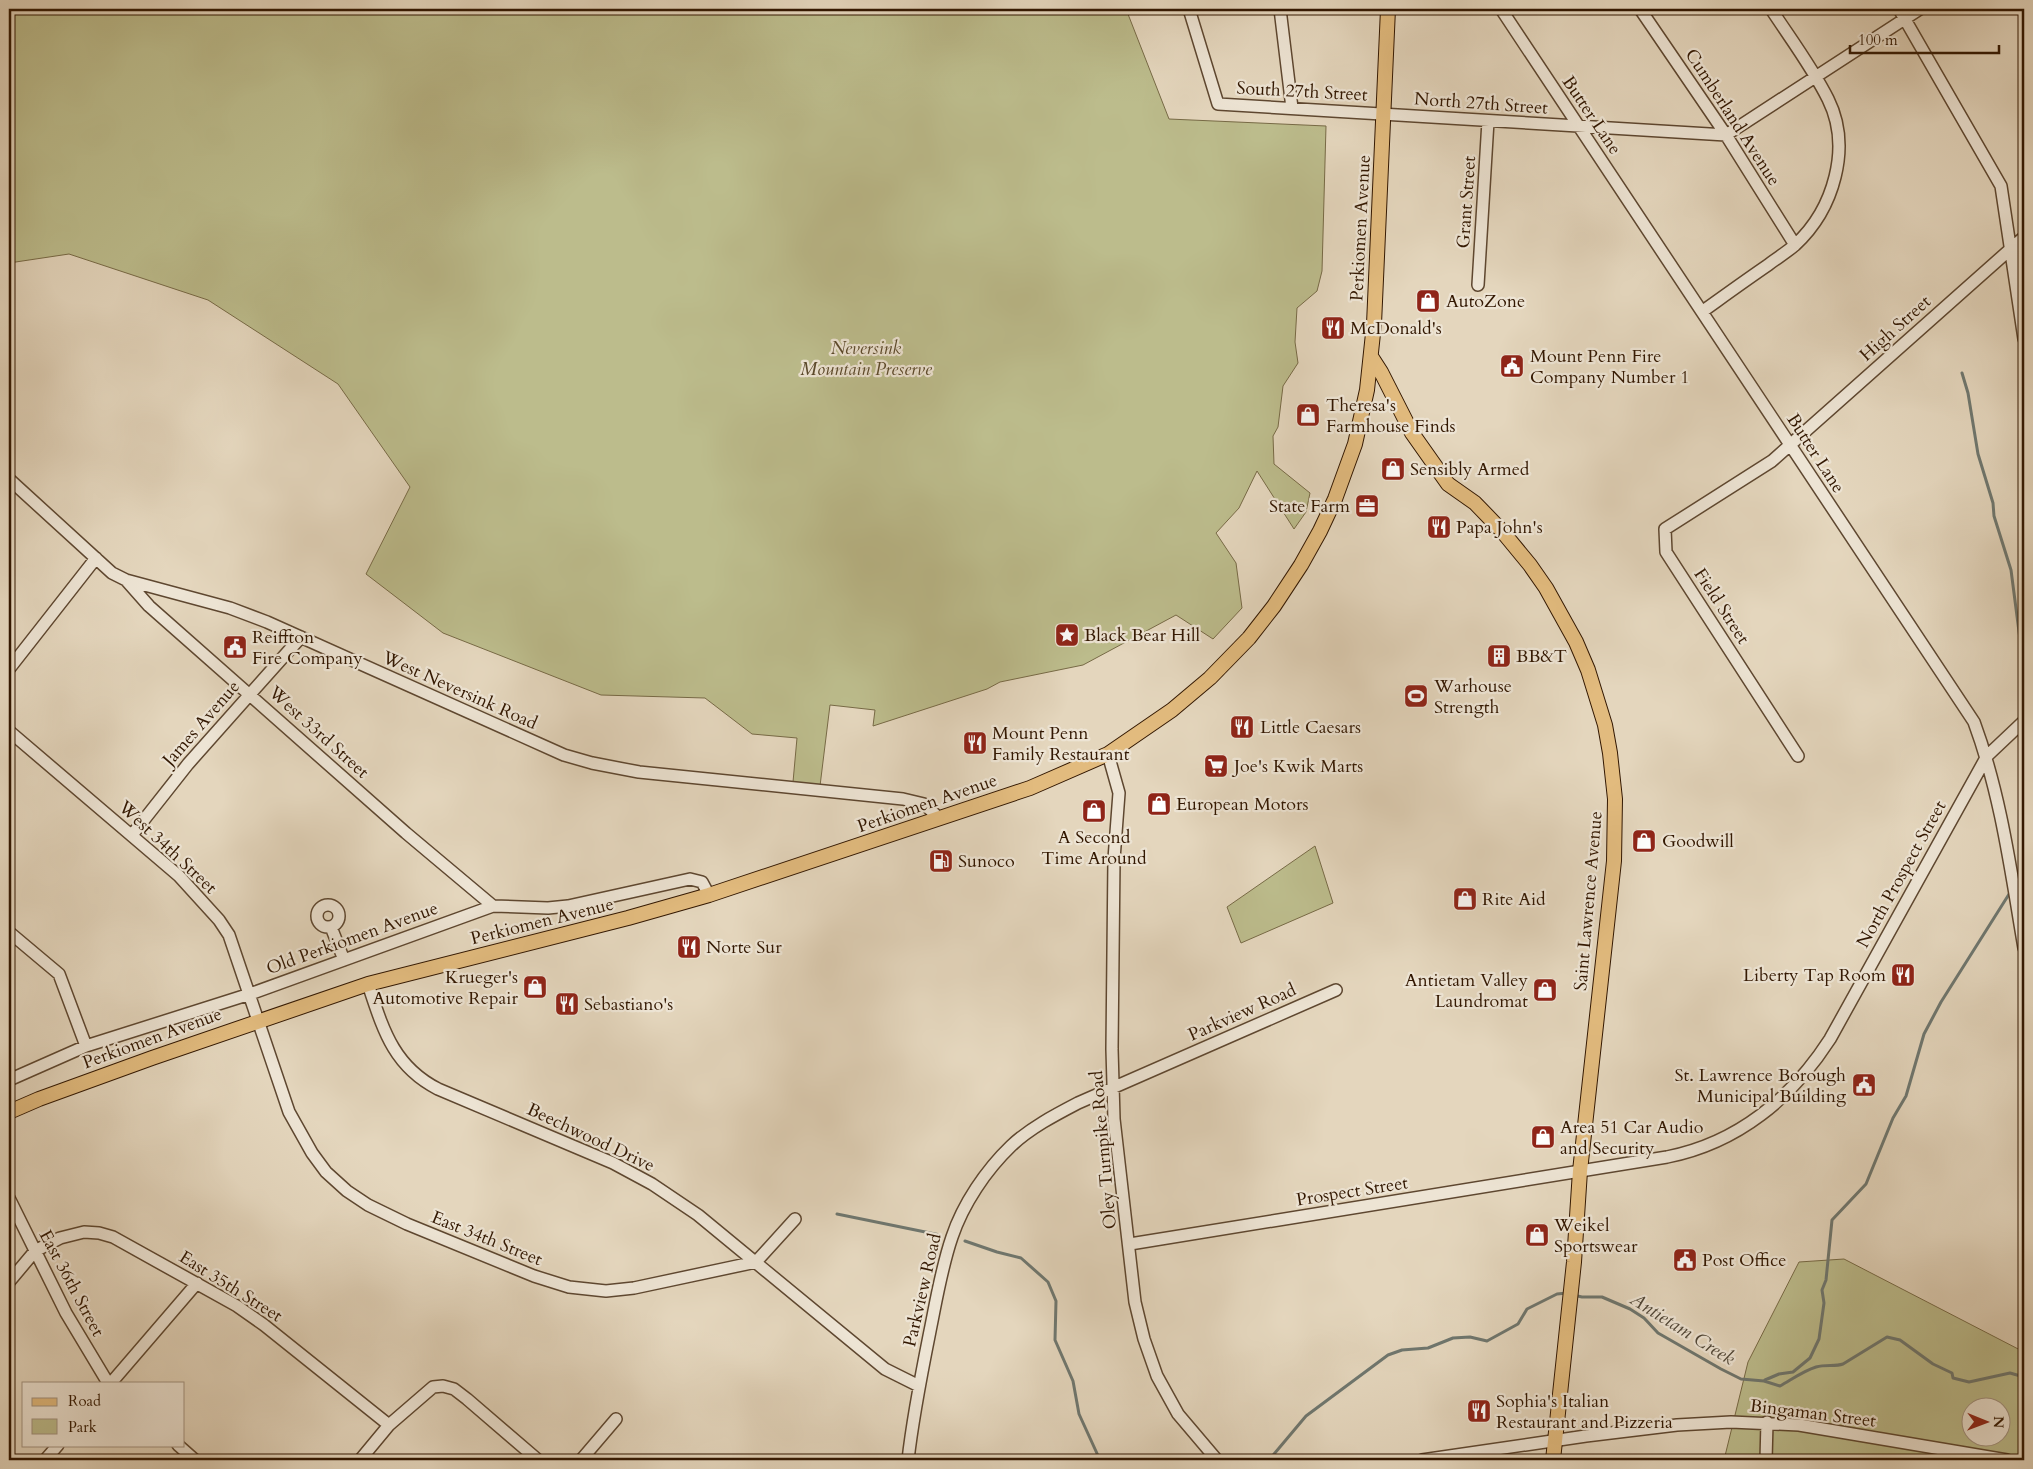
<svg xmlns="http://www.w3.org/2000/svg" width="2033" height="1469" font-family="Cardo,serif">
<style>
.green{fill:#bcbc8c;stroke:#776a46;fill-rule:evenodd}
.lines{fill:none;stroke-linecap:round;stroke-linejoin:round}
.stream{stroke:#6f776f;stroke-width:3}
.minor-casing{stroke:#5e4730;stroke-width:14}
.major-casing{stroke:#321701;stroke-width:16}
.minor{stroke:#ede4d4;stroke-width:11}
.major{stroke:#e2bb7e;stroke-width:14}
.labels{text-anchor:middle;stroke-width:4.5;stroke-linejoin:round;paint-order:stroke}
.street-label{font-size:18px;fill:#321701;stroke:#ede4d4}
.poi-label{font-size:18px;fill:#321701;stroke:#ede4d4;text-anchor:start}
.park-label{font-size:18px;font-style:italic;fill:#5b492b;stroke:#ede4d4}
.water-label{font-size:19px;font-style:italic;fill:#504738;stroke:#ede4d4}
</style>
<rect width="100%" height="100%" fill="#e4d6bd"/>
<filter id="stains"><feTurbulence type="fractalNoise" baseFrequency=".004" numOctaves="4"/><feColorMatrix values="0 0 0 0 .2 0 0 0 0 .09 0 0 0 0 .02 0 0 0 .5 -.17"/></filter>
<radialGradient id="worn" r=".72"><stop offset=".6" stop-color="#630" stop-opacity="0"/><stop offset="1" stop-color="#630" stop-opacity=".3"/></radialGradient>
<path class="green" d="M9,9H1126L1169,119L1326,126L1322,271L1317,291L1297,308L1295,342L1298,363L1283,386L1278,427L1273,436L1274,464L1310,493L1306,512L1294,529L1257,471L1239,508L1216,533L1236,563L1242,608L1213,639L1176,615L1083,665L1000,682L987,689L873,726L875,710L830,705L820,786L793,782L797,738L752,734L705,698L601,695L443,633L366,574L410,487L338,384L208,300L69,254L9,263Z
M1315,846L1333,903L1241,943L1227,907Z
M1844,1259L2024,1352V1460H1724L1748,1362L1799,1262ZM1970,1406H2000V1436H1970Z"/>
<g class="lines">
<path class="stream" d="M1962,373L1968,393L1978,454L1993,503L1994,516L2011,570L2024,670
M2017,881L2024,869
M837,1214L940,1235
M965,1241L997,1252L1021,1258L1048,1282L1056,1301L1055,1340L1073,1381L1079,1414L1100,1460
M1573,1295L1582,1297H1602L1630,1309L1644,1318L1658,1333L1721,1369L1741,1379L1764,1381L1780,1386C1791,1380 1803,1371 1816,1367C1826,1364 1835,1367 1843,1364L1887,1337L1900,1340L1933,1364L1952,1373L1953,1378L1969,1382L2010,1373L2024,1377
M1765,1380L1779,1374L1793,1372L1810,1358L1819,1339L1824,1303L1822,1290L1826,1280L1832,1220L1866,1184L1893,1118L1906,1096L1924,1034L1941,1002L2011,891
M1269,1460L1306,1416L1388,1355L1402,1350L1428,1348L1453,1338L1470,1337L1487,1341L1518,1324L1527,1309L1557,1294L1567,1293"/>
<defs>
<path id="minor" d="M1189,9L1218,104L1726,135L1920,9
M1280,9L1292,108
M1501,9L1974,722C2001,795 2011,872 2024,948
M1640,9L1726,135L1795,245
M1899,9L2001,186L2024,339
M2010,249L2024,260
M1478,285L1488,121
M1703,311C1724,296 1746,280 1768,265C1777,258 1787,252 1795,245C1834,209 1852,147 1828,99C1812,67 1790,38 1771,9
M9,479L112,573L126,580L230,608L267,622L564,755L592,763L639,772L903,799L924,804L939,818
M126,580L149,606L406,833L493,906
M9,669L96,558
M9,731L179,876L219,920L229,935L289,1112L312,1153L326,1172L347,1191L368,1205L407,1224L534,1276L569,1287L606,1291L634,1288L756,1262L795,1219
M1108,754L1119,793L1114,859L1112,1049L1114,1119L1135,1302L1144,1339L1157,1376L1178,1414L1217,1460
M1798,756L1666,552L1665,529L1772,461L2024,237
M132,835L188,764L301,637
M317 916a11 11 0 1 1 22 0a11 11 0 1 1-22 0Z
M331,927L344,960
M9,932L59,974L86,1046
M368,984C383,1029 393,1066 438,1089L613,1163L652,1184L698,1215L885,1369L919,1386
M9,1080L86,1046L250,994L493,906L548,908L568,906L690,879L702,882L709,895
M9,1198L66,1313L108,1383
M1130,1244L1667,1157C1738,1143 1792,1098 1830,1039L1987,756L2024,721
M9,1282L35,1251L60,1238L84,1232L99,1233L113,1237L237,1306L264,1325L389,1425
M111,1383L197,1283
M178,1445L195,1460
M45,1460L58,1445
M360,1460L389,1425L433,1387L443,1386L454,1389L467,1399L538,1460
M581,1460L616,1419
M908,1460C913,1415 922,1371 931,1326C937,1296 942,1266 952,1237C963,1204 986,1170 1011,1146C1030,1128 1055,1115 1078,1103L1336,990
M1422,1460L1586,1436L1677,1425L1731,1422L1799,1425L2007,1460
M1766,1460L1767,1422"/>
<path id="major" d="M1372,358L1381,372L1412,433L1448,484L1475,503L1502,531L1530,565L1546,588L1576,642L1588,670L1605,725L1610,753L1615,799L1614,861L1580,1171L1574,1262L1553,1460
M9,1112L39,1099L152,1058L368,984L628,918L709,895L1030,788L1108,754L1172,710L1210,678L1249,638L1274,606L1301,565L1320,531L1335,499L1355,444L1367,390L1374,324L1388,9"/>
</defs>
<use href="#minor" class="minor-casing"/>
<use href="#major" class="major-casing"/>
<use href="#minor" class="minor"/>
<use href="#major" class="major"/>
</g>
<defs>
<symbol id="shop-square" viewBox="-11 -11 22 22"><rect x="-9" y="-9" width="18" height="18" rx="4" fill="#8f2418" stroke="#ede4d4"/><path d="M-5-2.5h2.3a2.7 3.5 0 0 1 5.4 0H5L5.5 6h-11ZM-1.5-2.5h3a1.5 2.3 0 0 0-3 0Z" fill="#fff"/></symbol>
<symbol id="restaurant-square" viewBox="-11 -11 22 22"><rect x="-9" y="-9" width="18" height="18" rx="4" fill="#8f2418" stroke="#ede4d4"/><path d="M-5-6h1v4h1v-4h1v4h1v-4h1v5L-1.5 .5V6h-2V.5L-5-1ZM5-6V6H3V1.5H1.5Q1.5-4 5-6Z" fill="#fff"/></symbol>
<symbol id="civic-square" viewBox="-11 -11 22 22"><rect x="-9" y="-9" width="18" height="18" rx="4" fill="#8f2418" stroke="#ede4d4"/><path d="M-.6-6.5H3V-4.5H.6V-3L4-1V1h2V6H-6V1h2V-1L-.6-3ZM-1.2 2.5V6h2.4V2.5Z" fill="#fff"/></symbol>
<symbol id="office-square" viewBox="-11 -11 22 22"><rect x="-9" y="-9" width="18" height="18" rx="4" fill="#8f2418" stroke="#ede4d4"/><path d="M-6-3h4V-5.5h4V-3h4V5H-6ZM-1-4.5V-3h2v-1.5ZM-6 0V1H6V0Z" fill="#fff"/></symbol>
<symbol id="sight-square" viewBox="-11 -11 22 22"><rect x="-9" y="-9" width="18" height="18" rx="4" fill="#8f2418" stroke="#ede4d4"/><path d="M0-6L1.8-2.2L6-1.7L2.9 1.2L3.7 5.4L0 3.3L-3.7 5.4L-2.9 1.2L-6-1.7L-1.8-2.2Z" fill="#fff"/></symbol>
<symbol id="building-square" viewBox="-11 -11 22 22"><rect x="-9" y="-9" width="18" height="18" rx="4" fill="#8f2418" stroke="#ede4d4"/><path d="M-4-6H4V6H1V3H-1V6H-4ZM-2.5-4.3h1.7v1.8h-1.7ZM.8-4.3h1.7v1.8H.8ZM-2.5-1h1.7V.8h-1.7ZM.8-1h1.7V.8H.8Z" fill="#fff"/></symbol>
<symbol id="stadium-square" viewBox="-11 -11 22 22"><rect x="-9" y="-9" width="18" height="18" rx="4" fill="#8f2418" stroke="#ede4d4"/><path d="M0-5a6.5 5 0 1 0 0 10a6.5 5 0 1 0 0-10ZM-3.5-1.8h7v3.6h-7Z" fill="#fff"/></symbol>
<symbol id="supermarket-square" viewBox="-11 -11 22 22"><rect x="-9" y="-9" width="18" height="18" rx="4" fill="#8f2418" stroke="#ede4d4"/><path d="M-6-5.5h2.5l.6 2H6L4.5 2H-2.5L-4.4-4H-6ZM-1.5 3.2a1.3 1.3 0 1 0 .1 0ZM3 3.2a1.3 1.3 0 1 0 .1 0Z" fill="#fff"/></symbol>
<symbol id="fuel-square" viewBox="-11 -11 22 22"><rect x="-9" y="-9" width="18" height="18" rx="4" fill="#8f2418" stroke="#ede4d4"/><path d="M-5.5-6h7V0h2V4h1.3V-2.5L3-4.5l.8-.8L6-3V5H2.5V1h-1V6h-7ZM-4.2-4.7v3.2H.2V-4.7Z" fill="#fff"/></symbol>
</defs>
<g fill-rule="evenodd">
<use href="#shop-square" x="1414" y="287" width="28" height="28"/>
<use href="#restaurant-square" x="1319" y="314" width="28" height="28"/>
<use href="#civic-square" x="1498" y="352" width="28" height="28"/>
<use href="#shop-square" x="1294" y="401" width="28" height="28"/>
<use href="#shop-square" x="1379" y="455" width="28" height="28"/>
<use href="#office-square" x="1353" y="492" width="28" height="28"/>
<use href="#restaurant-square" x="1425" y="513" width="28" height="28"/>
<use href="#sight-square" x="1053" y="621" width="28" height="28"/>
<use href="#civic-square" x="221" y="633" width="28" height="28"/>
<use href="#building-square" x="1485" y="642" width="28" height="28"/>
<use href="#stadium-square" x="1402" y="682" width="28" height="28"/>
<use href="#restaurant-square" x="1228" y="713" width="28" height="28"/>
<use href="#restaurant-square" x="961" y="729" width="28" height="28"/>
<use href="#supermarket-square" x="1202" y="752" width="28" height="28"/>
<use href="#shop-square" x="1145" y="790" width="28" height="28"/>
<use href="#shop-square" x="1080" y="797" width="28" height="28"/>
<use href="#shop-square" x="1630" y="827" width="28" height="28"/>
<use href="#fuel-square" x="927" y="847" width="28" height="28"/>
<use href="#shop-square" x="1451" y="885" width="28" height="28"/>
<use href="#restaurant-square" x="675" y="933" width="28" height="28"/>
<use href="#restaurant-square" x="1889" y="961" width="28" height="28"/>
<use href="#shop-square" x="521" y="973" width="28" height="28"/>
<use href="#shop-square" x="1531" y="976" width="28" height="28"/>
<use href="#restaurant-square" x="553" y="990" width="28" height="28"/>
<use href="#civic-square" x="1850" y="1071" width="28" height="28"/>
<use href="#shop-square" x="1529" y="1123" width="28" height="28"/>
<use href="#shop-square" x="1523" y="1221" width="28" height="28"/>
<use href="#civic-square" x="1671" y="1246" width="28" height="28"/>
<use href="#restaurant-square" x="1465" y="1397" width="28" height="28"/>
</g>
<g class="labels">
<g class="street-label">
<text transform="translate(1302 91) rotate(3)" y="6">South 27th Street</text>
<text transform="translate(1481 103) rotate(4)" y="6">North 27th Street</text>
<text transform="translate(1592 115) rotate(56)" y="6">Butter Lane</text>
<text transform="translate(1733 117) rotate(57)" y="6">Cumberland Avenue</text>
<text transform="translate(1466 202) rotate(-86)" y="6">Grant Street</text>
<text transform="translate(1360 228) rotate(-87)" y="6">Perkiomen Avenue</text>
<text transform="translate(1895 328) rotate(-42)" y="6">High Street</text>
<text transform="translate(1816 453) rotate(57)" y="6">Butter Lane</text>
<text transform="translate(1722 606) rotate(57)" y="6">Field Street</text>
<text transform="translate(460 690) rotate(24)" y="6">West Neversink Road</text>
<text transform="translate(201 723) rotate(-49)" y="6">James Avenue</text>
<text transform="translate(319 732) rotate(42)" y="6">West 33rd Street</text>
<text transform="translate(927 803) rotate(-19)" y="6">Perkiomen Avenue</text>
<text transform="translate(168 847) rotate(43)" y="6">West 34th Street</text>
<text transform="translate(1901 874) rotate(-61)" y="6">North Prospect Street</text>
<text transform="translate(1588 901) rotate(-85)" y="6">Saint Lawrence Avenue</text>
<text transform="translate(542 921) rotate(-14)" y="6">Perkiomen Avenue</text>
<text transform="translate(352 938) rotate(-20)" y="6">Old Perkiomen Avenue</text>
<text transform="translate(1242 1012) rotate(-24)" y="6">Parkview Road</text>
<text transform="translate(152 1038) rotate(-20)" y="6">Perkiomen Avenue</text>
<text transform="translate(591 1137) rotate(25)" y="6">Beechwood Drive</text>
<text transform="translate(1103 1150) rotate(-95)" y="6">Oley Turnpike Road</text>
<text transform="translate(1352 1191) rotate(-9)" y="6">Prospect Street</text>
<text transform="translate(487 1238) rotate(22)" y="6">East 34th Street</text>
<text transform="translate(72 1283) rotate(62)" y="6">East 36th Street</text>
<text transform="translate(231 1286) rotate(32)" y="6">East 35th Street</text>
<text transform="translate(922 1290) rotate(-77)" y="6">Parkview Road</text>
<text transform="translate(1813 1413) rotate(7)" y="6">Bingaman Street</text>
</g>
<g class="poi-label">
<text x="1446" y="307">AutoZone</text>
<text x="1350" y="334">McDonald's</text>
<text x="1530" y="362">Mount Penn Fire<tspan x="1530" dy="21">Company Number 1</tspan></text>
<text x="1326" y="411">Theresa's<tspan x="1326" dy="21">Farmhouse Finds</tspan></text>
<text x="1410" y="475">Sensibly Armed</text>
<text x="1350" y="512" text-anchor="end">State Farm</text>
<text x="1456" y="533">Papa John's</text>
<text x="1084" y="641">Black Bear Hill</text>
<text x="252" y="643">Reiffton<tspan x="252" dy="21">Fire Company</tspan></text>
<text x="1516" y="662">BB&amp;T</text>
<text x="1434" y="692">Warhouse<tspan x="1434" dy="21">Strength</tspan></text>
<text x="1260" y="733">Little Caesars</text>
<text x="992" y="739">Mount Penn<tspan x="992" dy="21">Family Restaurant</tspan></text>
<text x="1234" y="772">Joe's Kwik Marts</text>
<text x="1176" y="810">European Motors</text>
<text x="1094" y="843" text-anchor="middle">A Second<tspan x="1094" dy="21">Time Around</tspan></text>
<text x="1662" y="847">Goodwill</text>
<text x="958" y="867">Sunoco</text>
<text x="1482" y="905">Rite Aid</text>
<text x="706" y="953">Norte Sur</text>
<text x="1886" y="981" text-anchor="end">Liberty Tap Room</text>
<text x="518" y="983" text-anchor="end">Krueger's<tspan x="518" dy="21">Automotive Repair</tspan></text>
<text x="1528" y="986" text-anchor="end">Antietam Valley<tspan x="1528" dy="21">Laundromat</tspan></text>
<text x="584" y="1010">Sebastiano's</text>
<text x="1846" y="1081" text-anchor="end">St. Lawrence Borough<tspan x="1846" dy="21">Municipal Building</tspan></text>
<text x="1560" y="1133">Area 51 Car Audio<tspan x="1560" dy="21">and Security</tspan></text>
<text x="1554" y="1231">Weikel<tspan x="1554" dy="21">Sportswear</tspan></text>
<text x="1702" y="1266">Post Office</text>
<text x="1496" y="1407">Sophia's Italian<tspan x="1496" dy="21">Restaurant and Pizzeria</tspan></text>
</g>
<g class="park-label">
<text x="866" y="354">Neversink<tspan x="866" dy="21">Mountain Preserve</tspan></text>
</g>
<g class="water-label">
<text transform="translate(1683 1328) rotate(32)" y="7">Antietam Creek</text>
</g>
</g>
<rect width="2033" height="1469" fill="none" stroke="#e4d6bd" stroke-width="30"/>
<rect x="10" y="10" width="2013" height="1449" fill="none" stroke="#321701" stroke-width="2.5"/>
<rect x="15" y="15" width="2003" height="1439" fill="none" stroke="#321701"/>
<rect x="22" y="1382" width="162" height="65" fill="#ede4d4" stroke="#a29280"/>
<rect x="32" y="1398" width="25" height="8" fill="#e2bb7e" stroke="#a29280"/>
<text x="68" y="1406" font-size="15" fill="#321701">Road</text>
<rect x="32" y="1419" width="25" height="15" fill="#bcbc8c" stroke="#a29280"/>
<text x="68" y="1432" font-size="15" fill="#321701">Park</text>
<g transform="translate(1986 1422) rotate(91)"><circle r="24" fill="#ede4d4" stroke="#a29280"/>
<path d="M0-4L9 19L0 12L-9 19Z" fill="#8f2418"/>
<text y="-8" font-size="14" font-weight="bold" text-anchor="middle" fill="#321701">N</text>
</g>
<path d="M1850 45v8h149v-8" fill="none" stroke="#321701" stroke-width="2.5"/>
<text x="1858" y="45" font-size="15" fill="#321701" stroke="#ede4d4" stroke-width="4" paint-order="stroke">100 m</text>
<rect width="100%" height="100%" filter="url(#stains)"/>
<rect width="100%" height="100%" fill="url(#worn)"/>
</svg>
